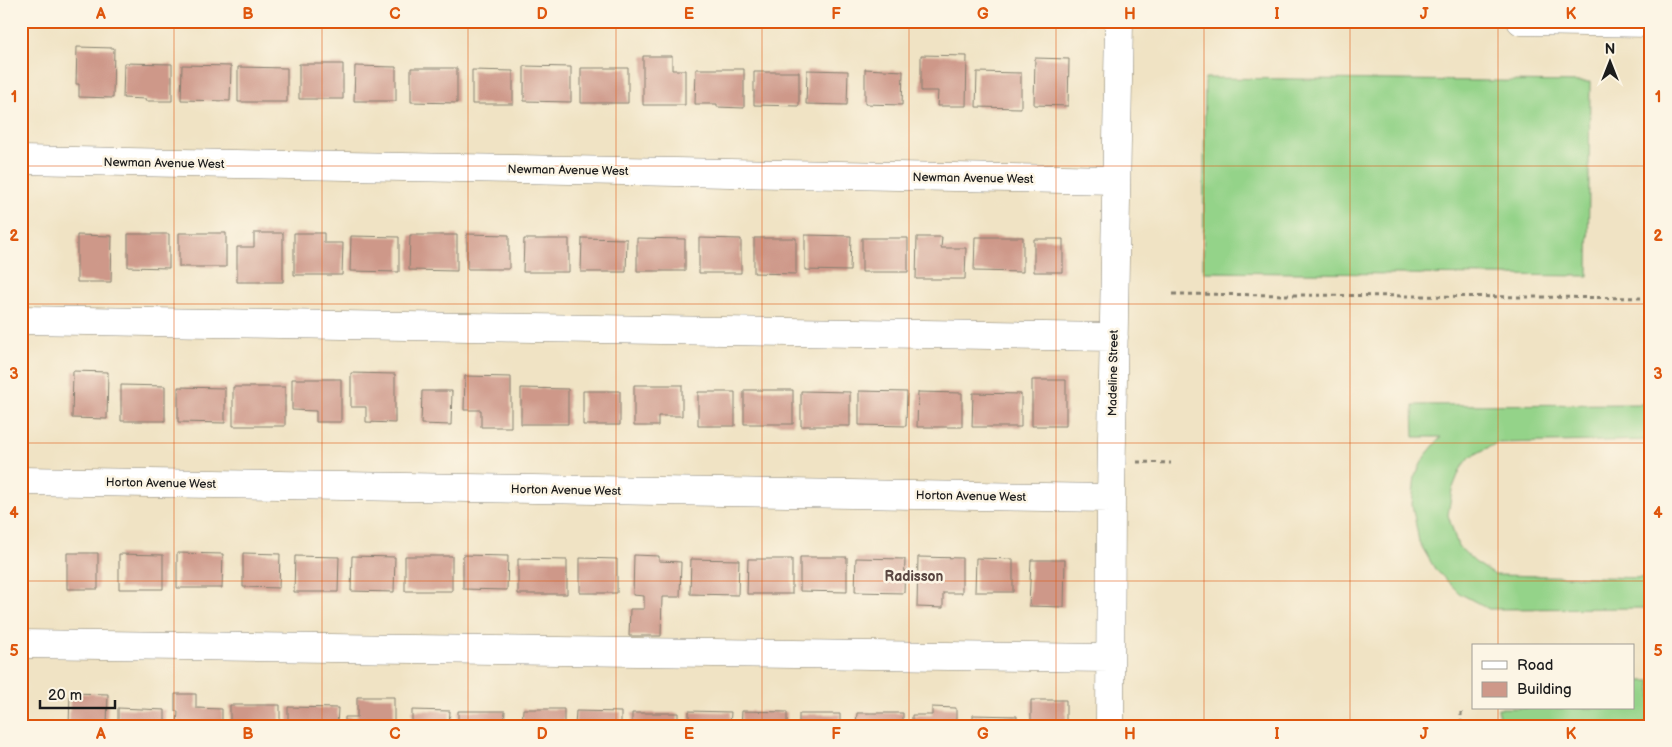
<svg xmlns="http://www.w3.org/2000/svg" width="1672" height="747" font-family="'Balsamiq Sans',sans-serif">
<style>
.pitch{fill:#94d389;stroke:#587852}
.building{fill:#ce9889}
.lines{fill:none;stroke-linecap:round;stroke-linejoin:round}
.minor-casing{stroke:#868070;stroke-width:29}
.path{stroke:#868070;stroke-width:3;stroke-dasharray:4 4;stroke-linecap:butt}
.minor{stroke:#fff;stroke-width:28}
.grid{fill:none;stroke:#de560d;stroke-width:1;stroke-opacity:0.55}
.labels{text-anchor:middle;stroke-width:5;stroke-linejoin:round;paint-order:stroke}
.street-label{font-size:12px;fill:#1c1c1c;stroke:#fcf5e5}
.neighbourhood-label{font-size:14px;font-weight:bold;fill:#5a4742;stroke:#fcf5e5}
.neatline{fill:none;stroke:#de560d;stroke-width:2}
.grid-label{font-size:16px;text-anchor:middle;font-weight:bold;fill:#de560d}
</style>
<rect width="100%" height="100%" fill="#fcf5e5"/>
<filter id="ink" filterUnits="userSpaceOnUse"><feTurbulence type="fractalNoise" baseFrequency=".02" numOctaves="2"/><feDisplacementMap in="SourceGraphic" scale="10" xChannelSelector="R" yChannelSelector="G"/><feConvolveMatrix kernelMatrix="1 2 1 2 8 2 1 2 1" color-interpolation-filters="sRGB"/></filter>
<filter id="wash" filterUnits="userSpaceOnUse"><feTurbulence type="fractalNoise" baseFrequency=".0096" numOctaves="4" result="noise"/><feDisplacementMap in="SourceGraphic" scale="20" xChannelSelector="R" yChannelSelector="G"/><feGaussianBlur stdDeviation="1.12" result="paint"/><feColorMatrix in="noise" values="0 0 0 0 0 0 0 0 0 0 0 0 0 0 0 0 0 1.4 0 .05"/><feComposite in="paint" operator="in"/></filter>
<g filter="url(#wash)">
<rect width="100%" height="100%" fill="#f0e3c4"/>
<path class="pitch" d="M1205,78L1590,82L1588,276L1203,272Z
M1651,404V440L1497,443L1470,457L1460,470L1452,490L1448,515L1458,546L1475,562L1495,575L1651,578V608L1489,609L1459,593L1435,569L1419,542L1412,504L1415,476L1425,456L1441,437H1414L1413,405Z
M1633,681H1651V726H1499L1498,708H1633Z"/>
<g id="blocks">
<path class="building" d="M77,47L114,48L113,98L79,97V84H76Z
M921,55L967,56L966,106H937L938,91H921Z
M643,56H672V70H685V105H643Z
M1035,58L1069,59L1068,106L1034,105Z
M124,63L172,64V101H145L146,99L123,98Z
M299,64H343V99H299Z
M182,65L231,66L230,101L181,100Z
M355,66L396,67V101H354Z
M524,66L571,67V102L524,101Z
M238,67L287,68V102H238Z
M411,68H457V103L411,102Z
M581,68H628V103H581Z
M696,69H744V108L717,107V104H695Z
M865,69L903,71L902,105L865,104Z
M472,70L513,71V104H472Z
M807,70L848,71L847,105L806,104Z
M754,72H799V106L754,105Z
M977,72L1021,73V108L976,107Z
M179,233H226V267H179Z
M254,233H283V282H237V247H254Z
M294,233H324V243H343L342,275H294Z
M128,234H169V268L128,267Z
M467,234L509,235V269H467Z
M77,235L112,236L111,282H77Z
M410,235H457V271L409,270Z
M805,235L851,236L850,271L805,270Z
M351,236L399,237V272L350,271Z
M917,237H942L941,248H966L965,279H916Z
M975,237H1023V272L974,271Z
M582,238L627,239L626,272H581Z
M637,238L685,239V271H637Z
M699,238L741,239V273H699Z
M754,238H796V274L754,273Z
M862,238H908V272H862Z
M524,239H569V272H523Z
M1034,239H1063V272H1034Z
M73,371L108,372L107,419L72,418Z
M351,373L395,374V423L366,422V407H351Z
M465,376L511,377V427H481V410H464Z
M292,379H341V422H316V411L292,410Z
M1032,380H1066V426H1032Z
M121,385L165,386V421H121Z
M634,385H682V416H658V426H634Z
M178,387L225,388V423L178,422Z
M233,387H285V426H233Z
M521,388L568,389V424H521Z
M744,390H793V424H744Z
M422,391H452L451,425L421,424Z
M583,391H620V425H583Z
M801,391L850,392V426H801Z
M859,391L907,392L906,426L859,425Z
M698,392H735V426H698Z
M918,392L962,393V427H917Z
M973,393L1021,394V427H972Z
M67,553H98V589H67Z
M177,553L223,554L222,588H177Z
M243,553L280,554L279,588L243,587Z
M119,554L163,555V589H119Z
M463,555L508,556L507,590L463,589Z
M634,555L659,556V561L681,562L680,597H662L661,636H629L630,609H644V596L633,595Z
M295,556L339,557L338,592H294Z
M352,556L395,557L394,592L351,591Z
M405,556H452V591H405Z
M800,557H847V592L800,591Z
M918,557L962,558V593H943V608L917,607Z
M580,558L617,559V593H580Z
M856,558L905,559L904,593L855,592Z
M976,558L1013,559V592H975Z
M518,559L567,560V594H518Z
M691,559L739,560L738,595L690,594Z
M748,559H792V594H747Z
M1031,560H1065L1064,607L1029,606Z
M70,693L108,694L107,726H69Z
M175,694H196V708L222,709V726H177L178,711H175Z
M357,697H394V726H345V717H357Z
M1031,700H1066V726H1031Z
M230,705H280V726H230Z
M288,707L338,708L337,726H288Z
M932,707L956,708V726H912V715H932Z
M118,708L165,710V726H118Z
M523,709H564V726H522Z
M412,710L450,711L449,726H412Z
M458,711H505L504,726H458Z
M576,711L621,712V726H575Z
M689,711L731,712L730,726H689Z
M742,711L787,712V726H741Z
M632,713H678V726H632Z
M857,713H903V726H856Z
M799,714H840V726H799Z
M973,715L1017,716V726H973Z"/>
</g>
</g>
<g filter="url(#ink)">
<use href="#blocks" fill-opacity="0" stroke="#868070" stroke-width="1"/>
<g class="lines">
<defs>
<path id="minor" d="M1521,21L1651,23
M21,160L1116,180
M21,320L1114,337
M21,481L1111,498
M21,644L1109,658
M1110,726L1111,498L1119,21"/>
</defs>
<use href="#minor" class="minor-casing"/>
<path class="path" d="M1173,294L1651,298
M1137,462L1171,463
M1461,712V726"/>
<use href="#minor" class="minor"/>
</g>
</g>
<path class="grid" d="M174,21V726M322,21V726M468,21V726M616,21V726M762,21V726M909,21V726M1056,21V726M1204,21V726M1350,21V726M1498,21V646M21,166H1651M21,304H1651M21,443H1651M21,581H1651M1498,708V726"/>
<g class="labels">
<g class="street-label">
<text transform="translate(164 163) rotate(1)" y="4">Newman Avenue West</text>
<text transform="translate(568 170) rotate(1)" y="4">Newman Avenue West</text>
<text transform="translate(973 178) rotate(1)" y="4">Newman Avenue West</text>
<text transform="translate(1113 373) rotate(-89)" y="4">Madeline Street</text>
<text transform="translate(161 483) rotate(1)" y="4">Horton Avenue West</text>
<text transform="translate(566 490) rotate(1)" y="4">Horton Avenue West</text>
<text transform="translate(971 496) rotate(1)" y="4">Horton Avenue West</text>
</g>
<g class="neighbourhood-label">
<text x="914" y="581">Radisson</text>
</g>
</g>
<rect width="1672" height="747" fill="none" stroke="#fcf5e5" stroke-width="55"/>
<rect x="1472" y="644" width="162" height="65" fill="#fcf5e5" stroke="#a29e95"/>
<rect x="1482" y="661" width="25" height="8" fill="#ffffff" stroke="#a29e95"/>
<text x="1517" y="670" font-size="15" fill="#1c1c1c">Road</text>
<rect x="1482" y="682" width="25" height="15" fill="#ce9889" stroke="#a29e95"/>
<text x="1517" y="694" font-size="15" fill="#1c1c1c">Building</text>
<g transform="translate(1610 62)" stroke="#fcf5e5" stroke-width="4" paint-order="stroke">
<path d="M0-4L9 19L0 12L-9 19Z" fill="#1c1c1c"/>
<text y="-8" font-size="14" font-weight="bold" text-anchor="middle" fill="#1c1c1c">N</text>
</g>
<path d="M40 700v8h75v-8" fill="none" stroke="#1c1c1c" stroke-width="2.5"/>
<text x="48" y="700" font-size="15" fill="#1c1c1c" stroke="#fcf5e5" stroke-width="4" paint-order="stroke">20 m</text>
<rect x="28" y="28" width="1616" height="692" class="neatline"/>
<g class="grid-label">
<text x="101" y="19">A</text>
<text x="248" y="19">B</text>
<text x="395" y="19">C</text>
<text x="542" y="19">D</text>
<text x="689" y="19">E</text>
<text x="836" y="19">F</text>
<text x="983" y="19">G</text>
<text x="1130" y="19">H</text>
<text x="1277" y="19">I</text>
<text x="1424" y="19">J</text>
<text x="1571" y="19">K</text>
<text x="14" y="102">1</text>
<text x="1658" y="102">1</text>
<text x="14" y="241">2</text>
<text x="1658" y="241">2</text>
<text x="14" y="379">3</text>
<text x="1658" y="379">3</text>
<text x="14" y="518">4</text>
<text x="1658" y="518">4</text>
<text x="14" y="656">5</text>
<text x="1658" y="656">5</text>
<text x="101" y="739">A</text>
<text x="248" y="739">B</text>
<text x="395" y="739">C</text>
<text x="542" y="739">D</text>
<text x="689" y="739">E</text>
<text x="836" y="739">F</text>
<text x="983" y="739">G</text>
<text x="1130" y="739">H</text>
<text x="1277" y="739">I</text>
<text x="1424" y="739">J</text>
<text x="1571" y="739">K</text>
</g>
</svg>
